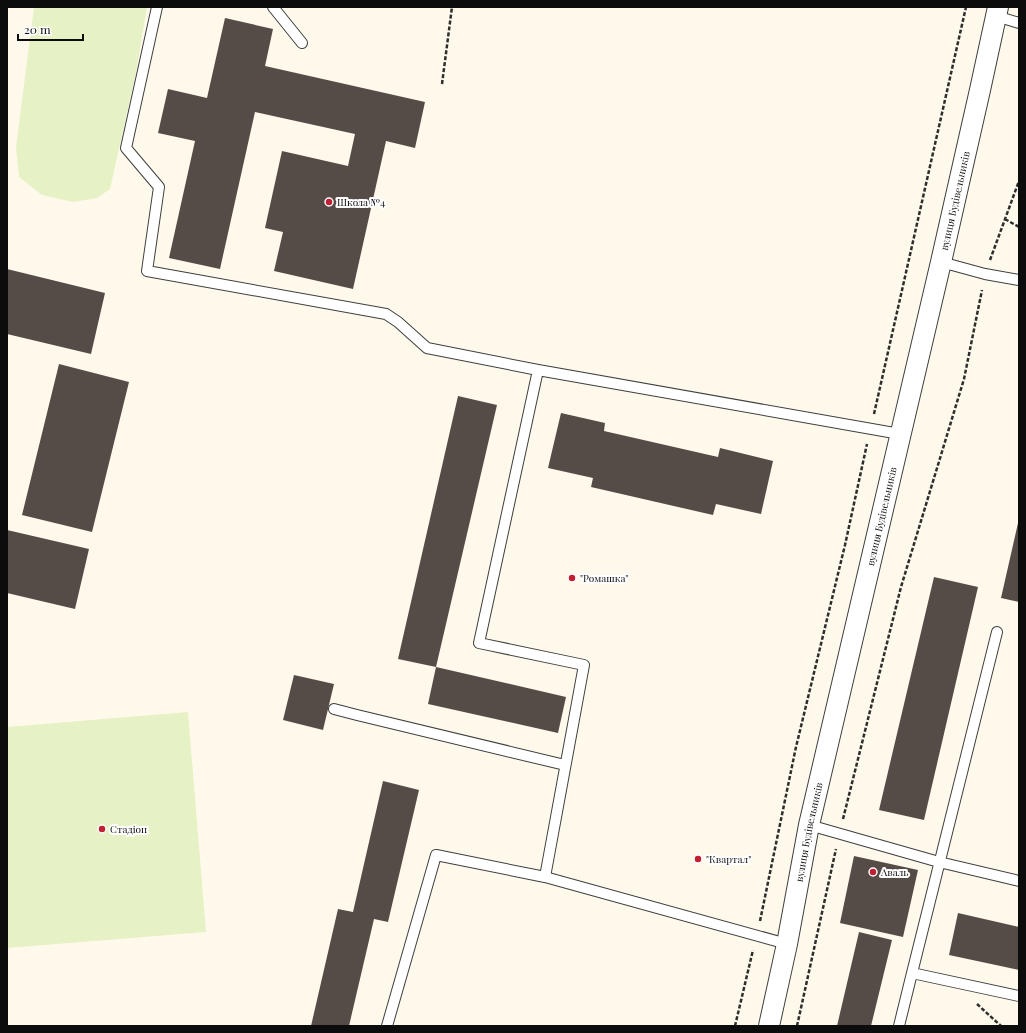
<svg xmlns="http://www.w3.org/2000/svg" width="1026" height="1033" font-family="'Playfair Display',serif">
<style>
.pitch{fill:#e6f2c5}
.building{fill:#554c48}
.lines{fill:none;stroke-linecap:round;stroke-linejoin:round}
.lane-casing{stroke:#3f3f3f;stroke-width:12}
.street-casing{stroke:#3f3f3f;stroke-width:22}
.path{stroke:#2e2e2e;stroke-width:2.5;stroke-dasharray:4 2;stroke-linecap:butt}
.lane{stroke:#fff;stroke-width:10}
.street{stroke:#fff;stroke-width:20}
.poi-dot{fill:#c21e34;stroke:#fff;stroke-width:1.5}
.labels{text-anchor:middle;stroke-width:4;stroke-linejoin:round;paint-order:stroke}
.street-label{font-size:10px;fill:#0c0c0c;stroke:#fff}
.poi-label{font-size:10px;fill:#0c0c0c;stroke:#fff;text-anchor:start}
</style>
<rect width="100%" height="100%" fill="#fff9eb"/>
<path class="pitch" d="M34,7H147L136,72L110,189L97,198L73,202L42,195L19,177L16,147Z
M188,712L206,932L7,948V727Z"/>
<path class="building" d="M225,18L273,29L265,66L425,102L415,148L386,141L353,289L274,271L283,232L265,228L282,151L348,166L355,134L255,112L220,269L169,258L195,141L158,133L168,89L207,98Z
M7,269L105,293L91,354L7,334Z
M59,364L129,382L92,532L22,515Z
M458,396L497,405L436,667L398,659Z
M561,413L605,423L604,431L718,457L720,448L773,461L761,514L716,504L713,515L591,487L593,478L548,468Z
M1018,523H1019V602L1001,598Z
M7,530L89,549L75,609L7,593Z
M934,577L978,587L924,820L879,810Z
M436,667L566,697L558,733L428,704Z
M294,675L334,684L323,730L283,720Z
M383,781L419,790L388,922L374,919L349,1026H311L338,909L353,912Z
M854,856L918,870L903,937L840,923Z
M958,913L1019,927V970L949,955Z
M859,932L892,940L871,1026H837Z"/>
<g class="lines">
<defs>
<path id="lane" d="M157,7L126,148L159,187L147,271L386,314L398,322L427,348L538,370L900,434
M273,7L302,43
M996,16L1019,23
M941,262L985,274L1019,280
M538,370L479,643L584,665L545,877
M997,632L912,973L1019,996
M334,709L357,715L565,765
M809,825L939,862L1019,881
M387,1026L436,855L545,877L787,944
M899,1026L912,973"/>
<g id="street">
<path id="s1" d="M769,1026L787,944L809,825L941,262L980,90L998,7"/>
</g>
</defs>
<use href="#lane" class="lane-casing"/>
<use href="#street" class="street-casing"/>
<path class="path" d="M442,84L452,7
M1005,219L1019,227
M990,260L1019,181
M874,414L966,7
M843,819L901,587L964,379L982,290
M760,921L796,747L845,545L867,444
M977,1004L1001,1026
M735,1026L753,950
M797,1026L836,849"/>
<use href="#lane" class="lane"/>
<use href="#street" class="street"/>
</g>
<g class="poi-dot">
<circle cx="329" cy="202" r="4"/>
<circle cx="572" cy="578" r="4"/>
<circle cx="102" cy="829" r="4"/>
<circle cx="698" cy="859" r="4"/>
<circle cx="873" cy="872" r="4"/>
</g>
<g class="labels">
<g class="street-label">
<text dy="4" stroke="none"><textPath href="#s1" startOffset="846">вулиця Будівельників</textPath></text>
<text dy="4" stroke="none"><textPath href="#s1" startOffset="522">вулиця Будівельників</textPath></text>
<text dy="4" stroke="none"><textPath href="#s1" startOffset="198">вулиця Будівельників</textPath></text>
</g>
<g class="poi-label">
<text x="337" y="206">Школа №4</text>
<text x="580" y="582">"Ромашка"</text>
<text x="110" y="833">Стадіон</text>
<text x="706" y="863">"Квартал"</text>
<text x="881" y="876">Аваль</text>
</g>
</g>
<rect width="1026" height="1033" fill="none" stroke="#0c0c0c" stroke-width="16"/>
<path d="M18 34v6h65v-6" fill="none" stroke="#0c0c0c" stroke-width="2"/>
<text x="24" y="34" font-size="12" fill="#0c0c0c" stroke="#ffffff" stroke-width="3" paint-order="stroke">20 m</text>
</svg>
